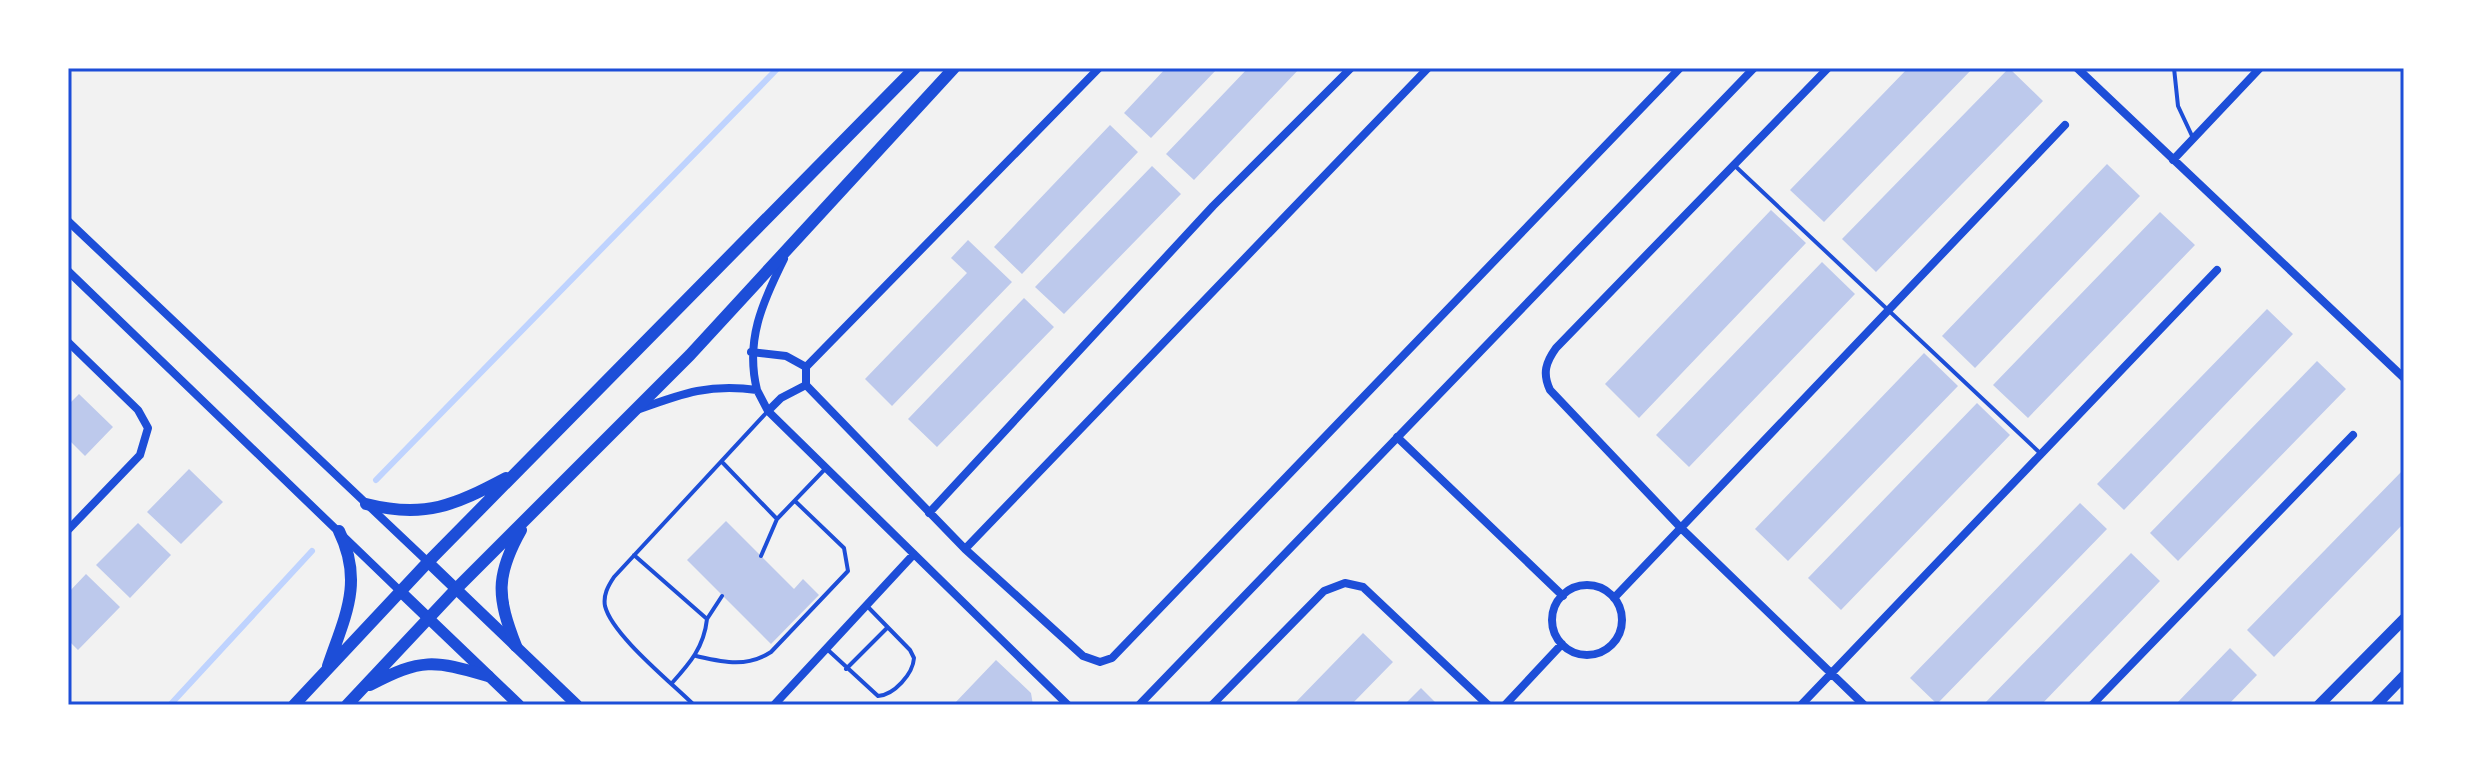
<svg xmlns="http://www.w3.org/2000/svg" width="2472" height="773" font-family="Roboto,sans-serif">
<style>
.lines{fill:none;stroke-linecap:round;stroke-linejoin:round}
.stream{stroke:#bfd3fe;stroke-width:6}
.building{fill:#bdc9ec}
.service{stroke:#1d4ed8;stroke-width:4}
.minor{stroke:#1d4ed8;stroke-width:8}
.tertiary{stroke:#1d4ed8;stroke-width:11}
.secondary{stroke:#1d4ed8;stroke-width:12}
.neatline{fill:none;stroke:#1d4ed8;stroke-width:3}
</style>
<rect width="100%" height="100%" fill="#f2f2f2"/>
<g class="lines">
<path class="stream" d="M376,480L778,68
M170,705L312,551"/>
</g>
<path class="building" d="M1166,68H1218L1151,138L1124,113Z
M1248,68H1300L1194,180L1166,154Z
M1908,68H1973L1824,222L1790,190Z
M2009,68L2043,101L1876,272L1842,239Z
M1110,125L1138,152L1022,274L994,247Z
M2107,164L2140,196L1975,368L1942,336Z
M1152,166L1181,194L1064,314L1035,287Z
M1771,210L1806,243L1639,418L1605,384Z
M2160,212L2195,245L2028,418L1993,385Z
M968,240L1012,282L892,406L865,379L967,273L951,258Z
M1822,262L1855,294L1689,467L1656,435Z
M1024,298L1054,327L937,447L908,419Z
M2267,309L2293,334L2124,510L2097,484Z
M1924,353L1958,386L1788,561L1755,529Z
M2317,361L2346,389L2178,561L2150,533Z
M79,394L113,427L85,456L68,439V405Z
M1977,403L2010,435L1841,610L1808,578Z
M189,469L223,502L181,544L147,512Z
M2404,469V523L2274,657L2247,630Z
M2080,503L2107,529L1937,704L1910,678Z
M726,521L794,589L803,579L819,595L771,644L687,560Z
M138,523L171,555L130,598L96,565Z
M2131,553L2160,581L2041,705H1983Z
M86,574L120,607L78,650L68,640V593Z
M1363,633L1393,662L1351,705H1293Z
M2230,648L2257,675L2228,705H2175Z
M996,660L1031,693L1033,705H953Z
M1421,688L1438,705H1404Z"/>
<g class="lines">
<path class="service" d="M2174,68L2178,106L2193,138
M1734,165L2040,453
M723,463L777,519
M634,555L707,619C704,647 690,663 672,683
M761,556L777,519L826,468
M707,619L722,596
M828,650L878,696C894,695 913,674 914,658L910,650L868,607
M696,656C723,662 746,668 771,652L848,571L844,548L795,501
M846,669L887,628
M694,705C672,683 612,635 605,606C603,595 608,586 614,577L768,411"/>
<path class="minor" d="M1828,68L1556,348C1546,362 1542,373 1550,390L1681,528L1864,705
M2077,68L2404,378
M2173,160L2260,68
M68,221L428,562
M68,271L400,591
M68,342L138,410L148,428L140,455L68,530
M751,352L786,356L806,367V385L965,549L1083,656L1100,662L1112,658L1680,68
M806,367L1099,68
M757,390L768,411L1068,705
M637,410C681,394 709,383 757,390C745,341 762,303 784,259
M768,411L781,398L806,385
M1397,437L1563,596
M929,513L1213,206L1351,68
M965,549L1428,68
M1552 620a35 35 0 1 1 70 0a35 35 0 1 1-70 0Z
M1614,598L2065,125
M774,705L914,554
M1139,705L1754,68
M1212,705L1324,591L1345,583L1363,587L1488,705
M1505,705L1562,644
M1801,705L2217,270
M2092,705L2353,435"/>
<path class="tertiary" d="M428,562L577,705
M400,591L519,705
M2319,705L2404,619
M2376,705L2404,676"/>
<path class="secondary" d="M366,504C425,519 455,505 506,478
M516,646C497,597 495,576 521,530
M328,666C345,616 364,582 339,531
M370,685C422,658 433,660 488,676
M294,705L428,562L915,68
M347,705L456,589L690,355L954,68"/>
</g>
<rect width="2472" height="773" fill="none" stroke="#ffffff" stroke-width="140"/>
<rect x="70" y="70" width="2332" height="633" class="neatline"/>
</svg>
